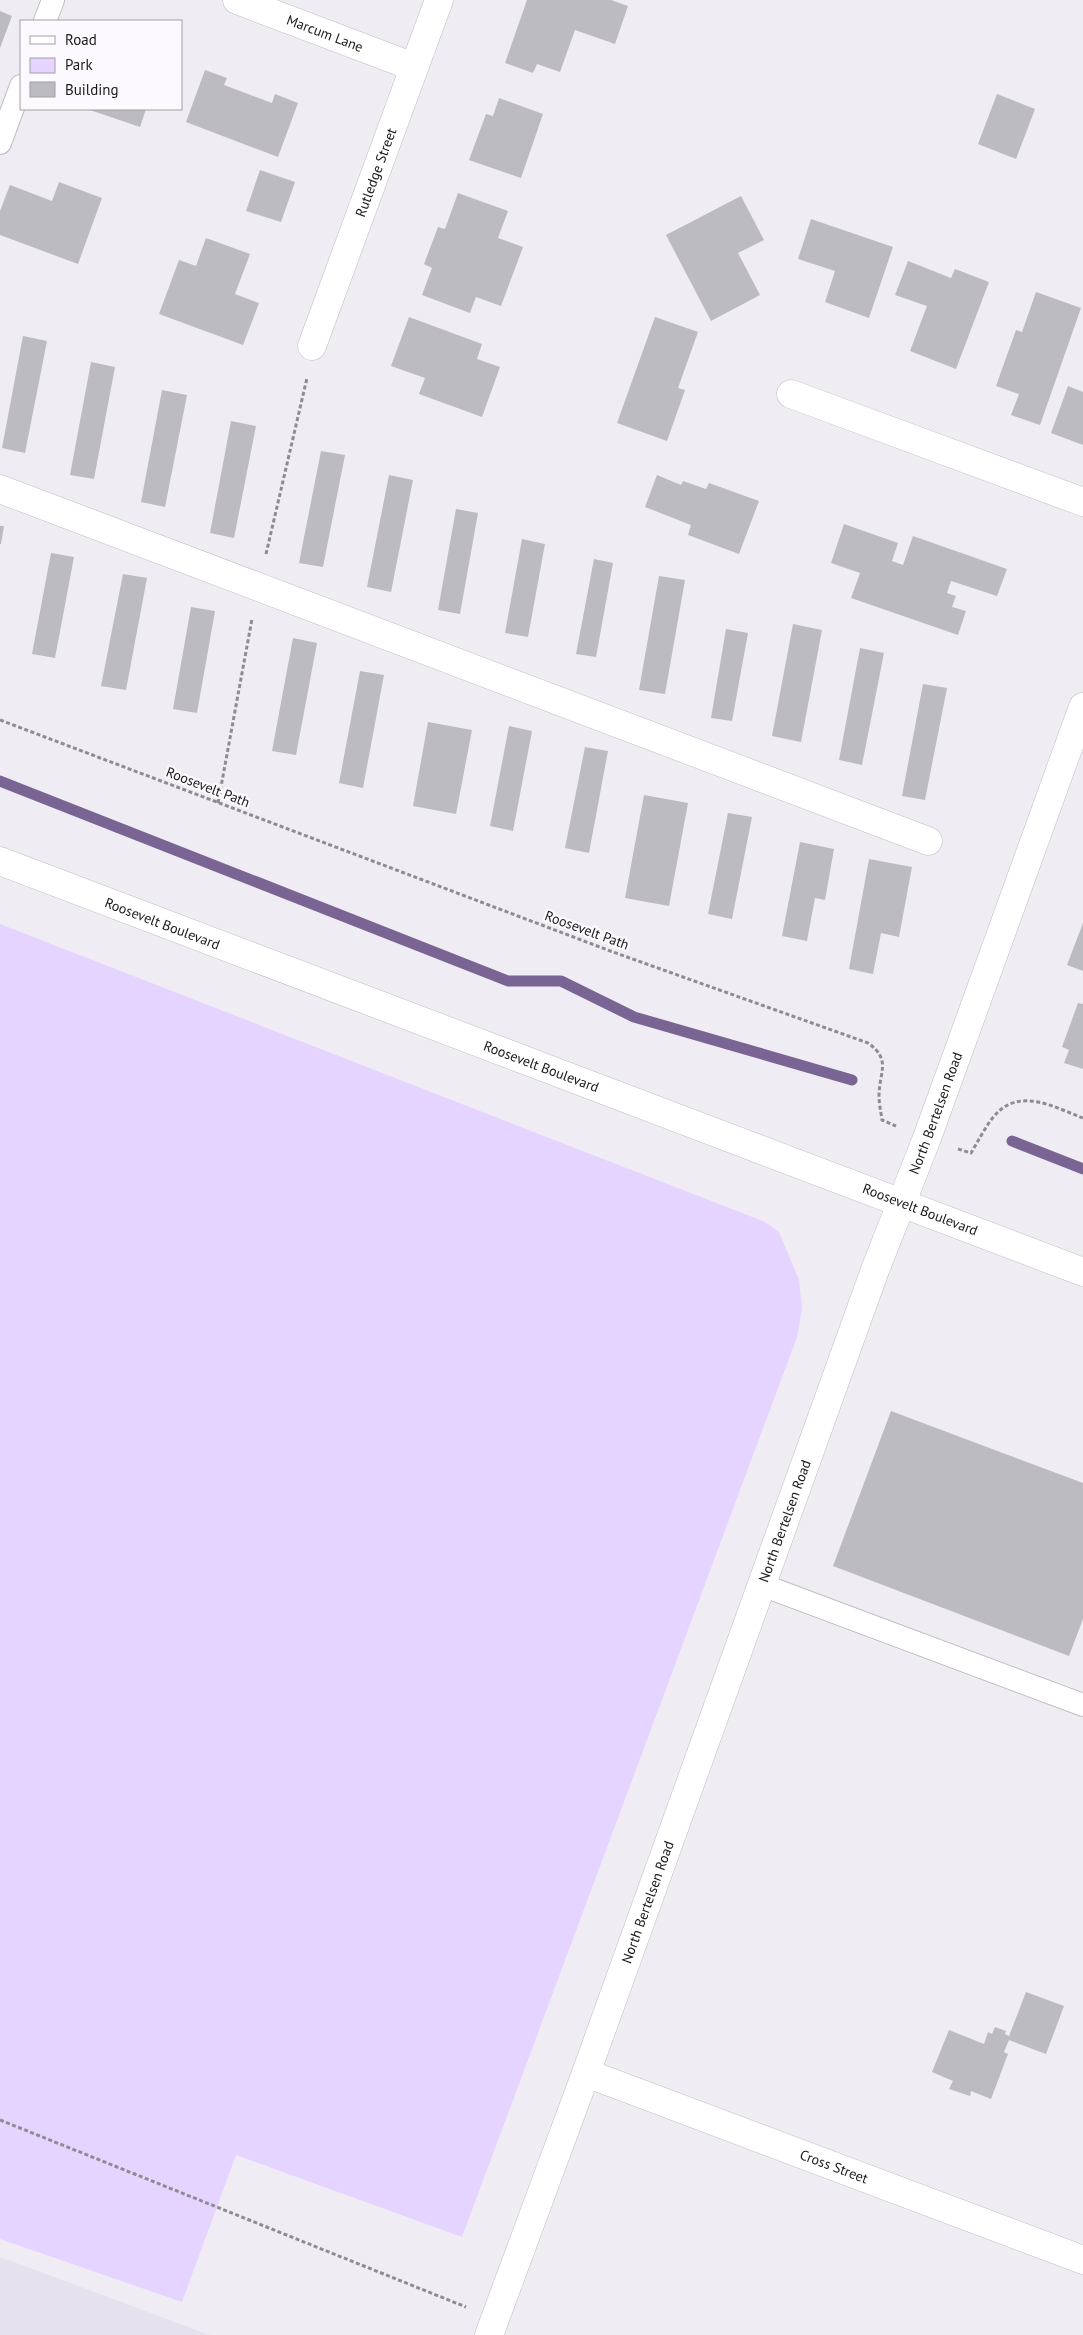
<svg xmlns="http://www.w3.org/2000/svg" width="1083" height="2335" font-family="'PT Sans',sans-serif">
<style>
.built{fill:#e6e1ef}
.green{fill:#e5d4ff}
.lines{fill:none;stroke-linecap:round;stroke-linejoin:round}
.stream{stroke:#796494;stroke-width:11}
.building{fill:#bdbbc2}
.service-casing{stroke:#bfbdc3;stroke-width:24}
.minor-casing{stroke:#bfbdc3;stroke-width:29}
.tertiary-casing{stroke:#bfbdc3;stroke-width:29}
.secondary-casing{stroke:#bfbdc3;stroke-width:29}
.path{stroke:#8e8c91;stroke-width:3;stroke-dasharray:4 2.5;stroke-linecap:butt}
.service{stroke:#fff;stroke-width:22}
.minor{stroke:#fff;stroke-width:28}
.tertiary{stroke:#fff;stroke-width:28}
.secondary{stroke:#fff;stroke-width:28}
.labels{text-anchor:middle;stroke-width:4.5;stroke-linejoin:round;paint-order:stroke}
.street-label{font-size:14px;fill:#19181a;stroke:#fcfafe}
</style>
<rect width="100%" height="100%" fill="#efecf3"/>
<path class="built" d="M0,2257L210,2335H0Z"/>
<path class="green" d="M0,924L765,1222L779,1232L799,1280L802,1309L797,1337L462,2237L236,2155L182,2302L0,2239Z"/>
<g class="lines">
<path class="stream" d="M0,781L508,981H561L634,1017L852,1080
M1012,1141L1083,1169"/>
</g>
<path class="building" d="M527,0H611L628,6L615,44L575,30L560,72L537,64L533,73L505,63Z
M0,11L12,16L0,48Z
M205,70L227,78L224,85L272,103L275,94L298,103L278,157L186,122Z
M997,94L1035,109L1016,159L978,144Z
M499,98L543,114L521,178L469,160L486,114L493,116Z
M87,109H146L140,127Z
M260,170L295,182L281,222L246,211Z
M59,182L102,198L78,264L0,235V211L10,185L52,201Z
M458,193L508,211L498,238L523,247L501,306L476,297L470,313L422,295L432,268L424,264L438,227L445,229Z
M741,196L764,240L738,253L760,295L711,321L666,235Z
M811,219L893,247L869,318L825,302L835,271L798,259Z
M206,238L250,254L235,294L259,303L243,345L159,314L179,260L196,266Z
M908,261L951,278L955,269L989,282L956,369L910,351L927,306L895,295Z
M1036,292L1081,308L1040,425L1011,415L1019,394L996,386L1016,330L1022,332Z
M409,317L482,344L477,359L500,367L482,417L419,394L425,378L391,366Z
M655,317L698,332L678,388L685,390L667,441L617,423Z
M23,336L47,341L25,453L2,448Z
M91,362L115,367L94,479L70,475Z
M1068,386L1083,392V445L1051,433Z
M162,390L187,395L165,507L141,502Z
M231,421L256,426L234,538L210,533Z
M321,451L345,455L323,567L299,563Z
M389,475L413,480L391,592L367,587Z
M657,475L681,485L683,481L706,489L709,483L759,501L739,554L688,535L691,525L645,507Z
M456,509L478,513L460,614L438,610Z
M844,524L898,543L892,561L903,565L913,536L1007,569L997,596L951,581L947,593L956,596L952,607L966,611L958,635L851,598L860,573L831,563Z
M0,526H4L1,544H0Z
M522,539L545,544L528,637L505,633Z
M51,553L74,557L55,658L32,654Z
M594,559L613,563L596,657L576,654Z
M123,574L147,578L126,690L101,686Z
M659,576L685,580L665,694L639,690Z
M191,607L215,611L197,713L173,709Z
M793,624L822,630L801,742L772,736Z
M726,629L748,633L732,721L711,718Z
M293,638L317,643L296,755L272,751Z
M860,648L884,653L862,765L839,760Z
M360,671L384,675L363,788L339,783Z
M923,684L947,688L925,800L902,796Z
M428,722L472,730L456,814L413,806Z
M509,726L532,731L513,831L490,826Z
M585,747L608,751L589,853L565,848Z
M644,795L688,803L669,906L625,898Z
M728,813L752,817L732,919L708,914Z
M800,842L834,849L825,900L815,898L807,941L782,936Z
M869,859L912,867L899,937L881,933L873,974L849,969Z
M1083,923V971L1067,965Z
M1078,1003L1083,1004V1069L1064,1063L1069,1050L1062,1047Z
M891,1411L1083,1483V1619L1069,1656L833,1566Z
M1026,1992L1064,2006L1046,2054L1009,2040L1004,2052L1008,2054L991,2099L971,2091L970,2096L949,2089L953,2081L932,2072L949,2030L984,2044L988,2032L992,2034L995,2027L1006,2031L1005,2034L1009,2036Z"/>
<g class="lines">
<defs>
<path id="service" d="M45,21L53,0
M0,143L21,86
M762,1585L1083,1705"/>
<g id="minor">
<path id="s1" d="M237,0L414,67"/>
<path id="s2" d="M312,346L439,0"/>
<path d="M791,394L1083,502"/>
<path d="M0,489L928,841"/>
<path id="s3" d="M586,2073L1083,2260"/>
</g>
<g id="tertiary">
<path id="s4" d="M489,2335L586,2073L875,1270L927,1138L1083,707"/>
</g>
<g id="secondary">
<path id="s5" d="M0,861C360,1001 723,1132 1083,1272"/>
</g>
</defs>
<use href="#service" class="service-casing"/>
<use href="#minor" class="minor-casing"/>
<use href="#tertiary" class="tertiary-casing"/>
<use href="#secondary" class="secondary-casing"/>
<path class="path" d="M266,554L307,378
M0,720L613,952L868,1043C892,1060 879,1072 879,1096C879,1104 881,1112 882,1120L896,1126
M218,803L252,619
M958,1149L971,1153C979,1140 988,1121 999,1111C1024,1089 1056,1108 1083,1118
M0,2120L466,2307"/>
<use href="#service" class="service"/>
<use href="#minor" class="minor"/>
<use href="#tertiary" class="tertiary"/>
<use href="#secondary" class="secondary"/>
</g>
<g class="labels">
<g class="street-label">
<text dy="5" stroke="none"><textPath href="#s1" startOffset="94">Marcum Lane</textPath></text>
<text dy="5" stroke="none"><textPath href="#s2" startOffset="185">Rutledge Street</textPath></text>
<text transform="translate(208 787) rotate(21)" y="5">Roosevelt Path</text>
<text dy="5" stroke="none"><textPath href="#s5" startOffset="174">Roosevelt Boulevard</textPath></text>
<text transform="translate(587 930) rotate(20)" y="5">Roosevelt Path</text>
<text dy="5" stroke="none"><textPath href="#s5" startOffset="579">Roosevelt Boulevard</textPath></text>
<text dy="5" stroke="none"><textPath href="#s4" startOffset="1301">North Bertelsen Road</textPath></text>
<text dy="5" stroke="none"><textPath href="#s5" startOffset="984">Roosevelt Boulevard</textPath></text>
<text dy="5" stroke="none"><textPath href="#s4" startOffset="866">North Bertelsen Road</textPath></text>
<text dy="5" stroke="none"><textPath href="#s4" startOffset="461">North Bertelsen Road</textPath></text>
<text dy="5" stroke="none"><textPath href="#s3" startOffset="265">Cross Street</textPath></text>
</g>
</g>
<rect x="20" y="20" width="162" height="90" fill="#fcfafe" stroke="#a1a0a3"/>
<rect x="30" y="36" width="25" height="8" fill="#ffffff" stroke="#a1a0a3"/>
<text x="65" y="45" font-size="15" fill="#19181a">Road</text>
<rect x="30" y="58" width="25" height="15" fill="#e5d4ff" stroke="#a1a0a3"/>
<text x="65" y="70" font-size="15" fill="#19181a">Park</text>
<rect x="30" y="82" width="25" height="15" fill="#bdbbc2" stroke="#a1a0a3"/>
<text x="65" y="95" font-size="15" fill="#19181a">Building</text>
</svg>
